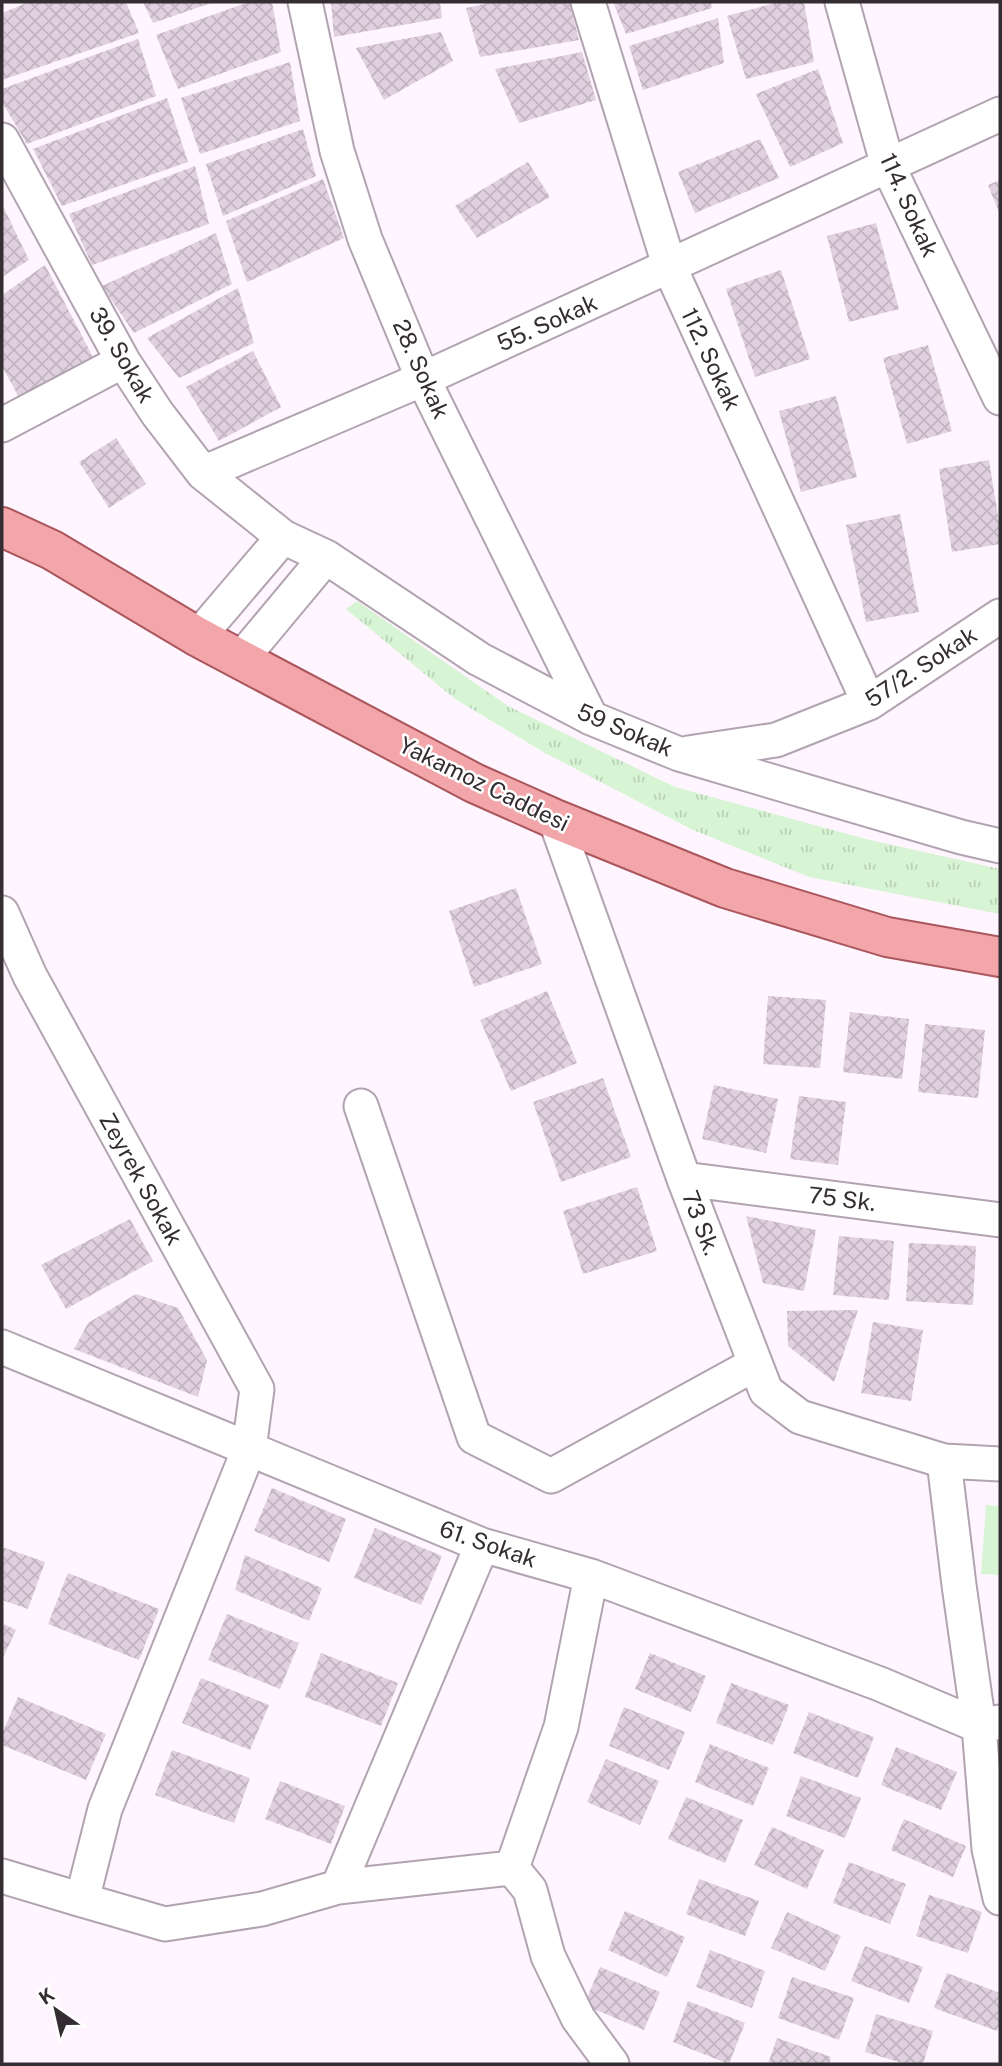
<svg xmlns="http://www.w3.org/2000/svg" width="1002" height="2066" font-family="'Public Sans',sans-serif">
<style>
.grass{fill:url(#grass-tufts)}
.pitch{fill:#d7f4d4}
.building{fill:url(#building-cross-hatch)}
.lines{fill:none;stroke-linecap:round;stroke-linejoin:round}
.minor-casing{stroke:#b2a3b1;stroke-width:37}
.major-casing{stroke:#aa565c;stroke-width:42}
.minor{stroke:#fff;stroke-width:33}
.major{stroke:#f2a6aa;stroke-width:38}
.labels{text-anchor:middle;stroke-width:5;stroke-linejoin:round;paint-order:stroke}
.street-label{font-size:23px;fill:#342e33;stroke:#fff}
</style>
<defs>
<pattern id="grass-tufts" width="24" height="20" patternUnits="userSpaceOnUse" patternTransform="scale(1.75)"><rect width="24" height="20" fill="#d7f4d4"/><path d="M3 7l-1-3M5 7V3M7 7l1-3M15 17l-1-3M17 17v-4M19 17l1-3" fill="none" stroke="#b9d2b6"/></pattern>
<pattern id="building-cross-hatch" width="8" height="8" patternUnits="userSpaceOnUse" patternTransform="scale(1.75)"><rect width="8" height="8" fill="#e1d1e0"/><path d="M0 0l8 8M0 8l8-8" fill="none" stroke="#c2b4c1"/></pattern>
</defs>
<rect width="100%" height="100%" fill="#fff5fe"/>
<path class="grass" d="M357,601L508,706L675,787L866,839L1000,869V914L809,877L691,829L545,753L455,699L346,609Z"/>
<path class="pitch" d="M986,1505L1000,1506V1575L981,1574Z"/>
<path class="building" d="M29,2H126L139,33L2,80V13Z
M143,2H214L153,23Z
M249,2H272L281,52L178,89L156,35Z
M331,2H440L442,18L334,37Z
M493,2H569L579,40L480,57L466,8Z
M613,2H711L712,8L626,34Z
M779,2H804L814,62L746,79L727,16Z
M718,18L724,63L643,90L629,46Z
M441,32L453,61L384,100L356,48Z
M138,39L156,96L27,144L2,102V89Z
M582,52L596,100L519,123L495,69Z
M290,62L300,121L200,154L181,98Z
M818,69L843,143L790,167L756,94Z
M167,98L188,162L62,206L33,149Z
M303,129L316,176L223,216L206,164Z
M760,139L779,178L695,213L678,172Z
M528,162L550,197L477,238L455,206Z
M195,166L209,224L92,265L69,214Z
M323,179L344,238L247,282L226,221Z
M1000,180V215L988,185Z
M2,204L29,260L2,277Z
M876,223L899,309L849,322L827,236Z
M216,233L232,284L134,333L102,286Z
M45,265L96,363L23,405L2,366V295Z
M781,270L810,359L755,377L726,289Z
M238,288L254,343L179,378L147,338Z
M928,345L952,431L907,444L883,358Z
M253,351L281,407L219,441L186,387Z
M836,396L857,477L801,492L779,411Z
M116,438L146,484L109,508L79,462Z
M989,460L1000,529V544L952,552L939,469Z
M900,514L919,612L866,622L846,525Z
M516,888L542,964L474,987L449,911Z
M547,991L577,1063L511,1091L480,1020Z
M768,996L826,1000L820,1068L763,1064Z
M850,1012L909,1019L902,1079L843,1072Z
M925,1024L985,1030L978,1098L918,1092Z
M603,1078L631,1157L561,1182L533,1102Z
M714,1085L778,1099L766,1153L702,1139Z
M799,1096L846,1102L838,1165L790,1159Z
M637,1187L657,1251L583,1274L563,1211Z
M746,1216L816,1230L804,1291L763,1283Z
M130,1219L153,1261L66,1309L41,1265Z
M839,1236L894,1241L889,1300L833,1295Z
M909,1243L976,1246L973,1305L906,1301Z
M136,1294L178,1308L207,1360L198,1397L74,1349L88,1323Z
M858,1310L834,1382L788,1346L787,1311Z
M873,1322L923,1330L911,1401L861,1393Z
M272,1488L346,1519L329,1562L254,1531Z
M375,1528L442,1556L421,1605L354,1578Z
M2,1547L45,1562L28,1609L2,1600Z
M245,1555L322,1588L309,1621L235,1590Z
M68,1573L159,1609L139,1660L48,1624Z
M227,1614L299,1643L280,1689L208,1660Z
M2,1623L16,1630L2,1660Z
M321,1653L398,1683L381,1726L305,1697Z
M650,1653L706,1676L691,1712L635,1689Z
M201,1678L269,1705L250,1750L182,1723Z
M731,1683L789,1705L773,1745L716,1723Z
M18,1697L106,1734L86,1780L2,1745V1734Z
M624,1707L685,1732L669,1770L609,1746Z
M809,1712L874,1737L858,1778L793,1753Z
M710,1744L769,1768L753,1806L695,1782Z
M896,1747L957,1772L941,1810L881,1785Z
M172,1750L250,1778L234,1823L155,1795Z
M606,1759L659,1781L640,1825L587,1802Z
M801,1776L861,1798L845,1838L786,1816Z
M280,1781L345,1806L331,1844L265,1819Z
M686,1797L743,1820L725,1863L668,1839Z
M904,1819L966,1846L953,1877L891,1850Z
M772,1827L824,1850L807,1889L754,1865Z
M849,1862L906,1884L890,1924L833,1903Z
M699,1879L759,1901L745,1936L686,1914Z
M929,1895L982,1912L968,1953L916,1936Z
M625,1911L685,1937L667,1977L608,1950Z
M787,1912L841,1936L825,1971L771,1948Z
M865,1946L923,1967L909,2003L851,1981Z
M710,1950L765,1971L752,2008L696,1987Z
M600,1967L660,1992L644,2030L584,2005Z
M947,1973L1000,1993V2022L997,2031L934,2008Z
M792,1977L854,1998L839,2040L778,2018Z
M688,2001L745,2023L729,2064L673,2042Z
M876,2014L933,2031L923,2064H906L865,2052Z
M777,2038L831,2057L829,2064H768Z"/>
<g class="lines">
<defs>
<path id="minor" d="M305,2L337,151L365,239L423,379L591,718
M588,2L670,268L869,703
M842,2L888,166L1000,398
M2,140L123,361L157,413L203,473L283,537L326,557L479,659L591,718L679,754L961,837L1000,846
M2,425L123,361
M203,473L423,379L1000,114
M198,637L283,537
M241,659L326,557
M688,753L776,740L869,703L1000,616
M555,819L684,1179L766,1391L800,1417L944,1461L1000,1464
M2,913L30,976L257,1389L249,1449L105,1809L82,1900L2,1876
M361,1106L474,1437L551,1476L755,1364
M684,1179L1000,1220
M2,1347L482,1545L591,1576L880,1684L979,1726L1000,1722
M944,1461L959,1585L979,1726L989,1849L1000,1898
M591,1576L561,1727L512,1868L530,1890L548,1956L578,2018L612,2064
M338,1887L512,1868
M82,1900L165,1924L262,1909L338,1887L482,1545"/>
<path id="major" d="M2,527L52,550L198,637L474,783L555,819L725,888L887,937L1000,957"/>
</defs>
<use href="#minor" class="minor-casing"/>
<use href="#major" class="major-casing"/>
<use href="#minor" class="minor"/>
<use href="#major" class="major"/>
</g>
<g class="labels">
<g class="street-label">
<text transform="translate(909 205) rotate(66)" y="8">114. Sokak</text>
<text transform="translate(547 323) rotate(-24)" y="8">55. Sokak</text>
<text transform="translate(122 355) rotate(60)" y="8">39. Sokak</text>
<text transform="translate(711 359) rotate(65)" y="8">112. Sokak</text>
<text transform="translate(421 369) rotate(66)" y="8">28. Sokak</text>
<text transform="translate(921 667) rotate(-33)" y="8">57/2. Sokak</text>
<text transform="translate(625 730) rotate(23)" y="8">59 Sokak</text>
<text transform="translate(484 784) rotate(26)" y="8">Yakamoz Caddesi</text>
<text transform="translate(141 1179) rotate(61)" y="8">Zeyrek Sokak</text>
<text transform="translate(842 1199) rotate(7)" y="8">75 Sk.</text>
<text transform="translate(701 1223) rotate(69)" y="8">73 Sk.</text>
<text transform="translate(488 1544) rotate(19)" y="8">61. Sokak</text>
</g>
</g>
<rect width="1002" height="2066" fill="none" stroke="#342e33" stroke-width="7"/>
<g transform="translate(56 2010) rotate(326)" stroke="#ffffff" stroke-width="5" paint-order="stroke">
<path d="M0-5L12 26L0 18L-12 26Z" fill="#342e33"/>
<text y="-10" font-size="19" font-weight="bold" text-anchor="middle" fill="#342e33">K</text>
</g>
</svg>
